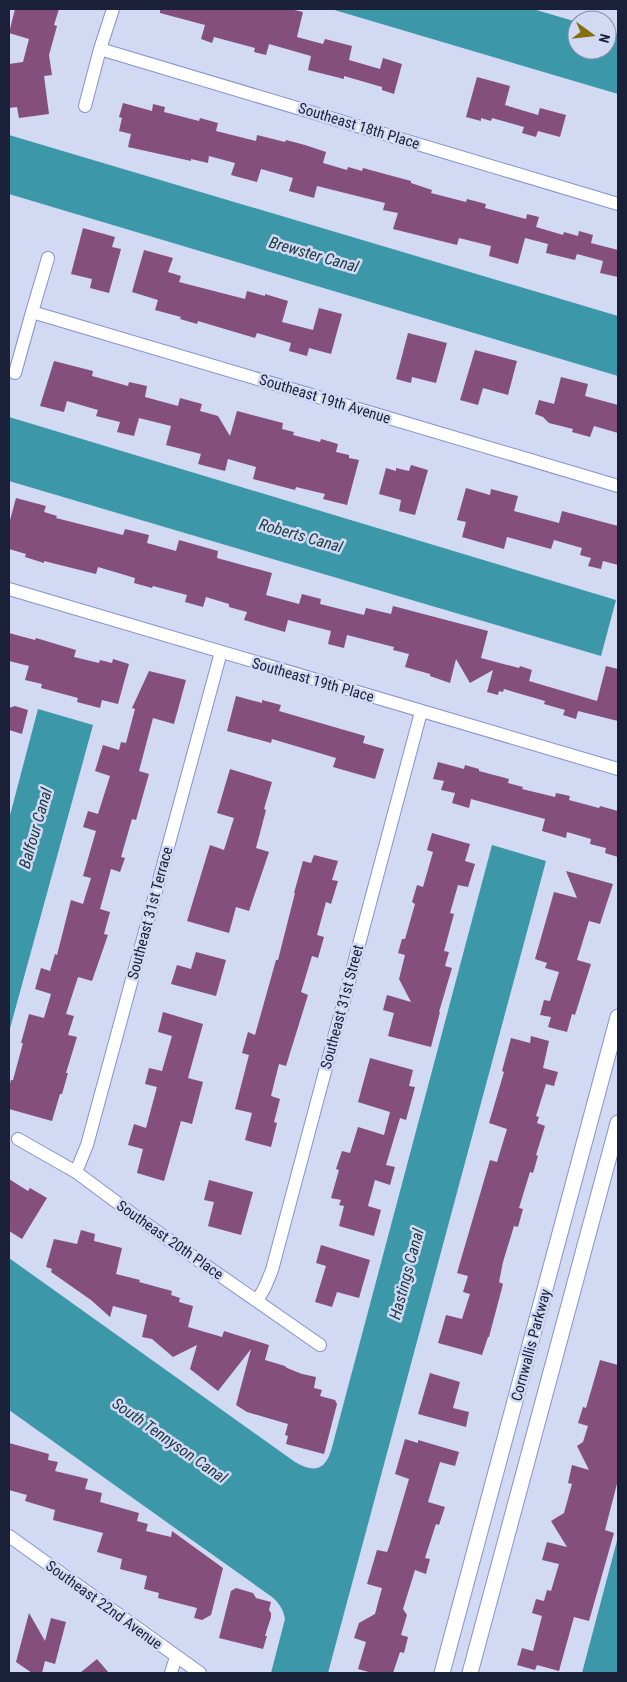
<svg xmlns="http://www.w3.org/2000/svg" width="627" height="1682" font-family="'Roboto Condensed',sans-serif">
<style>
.water{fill:#3c97a9}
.building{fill:#844f7b}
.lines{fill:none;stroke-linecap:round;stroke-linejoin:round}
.minor-casing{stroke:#8493d1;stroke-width:14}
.tertiary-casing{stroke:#8493d1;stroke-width:17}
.minor{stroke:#fff;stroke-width:12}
.tertiary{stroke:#fff;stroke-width:15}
.labels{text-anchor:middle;stroke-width:5;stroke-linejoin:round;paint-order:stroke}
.street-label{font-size:15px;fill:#1a2038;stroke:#d1d9f3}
.water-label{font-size:16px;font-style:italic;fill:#203c42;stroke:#d1d9f3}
</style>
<rect width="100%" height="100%" fill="#d1d9f3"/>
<path class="water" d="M331,9H533L577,22V50H607V31L618,34V94Z
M9,135L618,316V376L9,194Z
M9,417L616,600L601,656L9,481Z
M38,709L93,725L9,1032V819Z
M492,845L546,861L328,1673H271L285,1619C283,1609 280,1604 272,1597L9,1410V1258L295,1462C312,1472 324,1472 331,1451Z
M618,1537V1673H582Z"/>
<path class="building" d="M15,9H59L54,25L57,26L49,55L52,75L44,76L49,114L19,118L17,107L9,108V64L23,62L29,39L9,33Z
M160,9H290L303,12L297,37L323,44L325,39L352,46L349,60L380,69L383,58L402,64L394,94L382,90V87L344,76V79L308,70L311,56L269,44L266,55L254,52L255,48L214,37L212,43L201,39L205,25L160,13Z
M477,77L510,86L505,105L538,115L540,108L566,115L560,137L538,131L536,137L522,133L524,127L492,118L491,121L481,118V121L466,117Z
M123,103L152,111L153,104L165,107L164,112L199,121L200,118L218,123L216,131L256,141L257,135L285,142L286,140L305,145L326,152L323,163L347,170L348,167L362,171L363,168L411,181V183L432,190L431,193L466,202L467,199L486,204L485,208L526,219L527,214L539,217L536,227L563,235L564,232L578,236L579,231L593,235L591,243L618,250V277L600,273L603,261L577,254L575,260L546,253L548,244L525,238L518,264L489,256L491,246L459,238L457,245L393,229L398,213L383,210L385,203L317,186L314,198L289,191L293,178L261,169L257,182L231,175L235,163L209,156L208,163L191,159V161L128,147L131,134L119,131L122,118L119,117Z
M83,228L115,237L112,247L121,249L109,293L90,288L92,279L71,274Z
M144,250L173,258L168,272L181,276L179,282L245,299L247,291L265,296V294L288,301L282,322L313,330L319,308L342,314L331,354L309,348L307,356L289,351L291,343L257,333L255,338L198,321L197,324L180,319L181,317L155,310L158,300L132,292Z
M408,333L447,343L436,383L412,377L411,383L396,379Z
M475,350L517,361L508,395L483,388L478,405L460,400Z
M54,361L93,371L92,376L128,386L129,382L147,386L145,397L178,406L180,398L202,404L200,411L218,416L230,436L237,411L283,423L282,429L294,432L293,435L320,442L321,439L338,444L336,452L349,455V458L359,460L347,505L323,499L325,494L296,487L295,490L253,479L256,467L228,459L225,471L198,464L201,454L166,445L171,426L139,418L134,436L117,432L120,422L96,416L98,410L67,401L64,412L40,406Z
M561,377L588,384L585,396L618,405V433L594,426L590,437L572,432L573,429L549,423L543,417L535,414L539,400L554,404Z
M411,465L428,470L415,515L399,511L401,500L379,494L386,468L396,471V468L409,471Z
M466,488L490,495L491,489L518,496L514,511L559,523L562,511L618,526V565L603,561L601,569L588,566L591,558L580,555L582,548L554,540L551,549L507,537L504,549L462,537L466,522L457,520Z
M16,498L46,506L44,512L57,516L56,518L123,535L125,529L149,535L147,543L176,551L179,540L218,551L217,558L272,573L266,595L299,604L302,594L321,599L320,604L364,615L366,608L391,614L393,606L488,631L481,658L519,668L520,666L532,670L529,681L597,701L606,666L618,669V721L578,711L576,719L563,715L565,710L544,704L545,701L504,689L503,692L499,691L498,695L487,692L493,670L470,683L456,659L450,683L430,676V674L405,667L409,654L393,650L394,647L347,635L344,648L328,644L331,631L288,620L285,632L244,620L247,612L229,607V604L206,597L203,607L185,602L187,595L153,586L152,588L134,583L135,578L98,567L96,574L44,561V563L25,557L26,554L9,549V524Z
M9,633L35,640L36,638L76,650L74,657L99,663L100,660L112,663L113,659L129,664L118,704L102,700L100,708L77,702L78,698L41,688L42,684L25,680L29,666L9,661Z
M149,671L186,680L174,724L153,718L139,771L149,774L136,820L132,819L121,857L125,858L120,872L111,869L100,909L110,912L104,934L108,935L92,981L78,977L66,1014L74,1016L68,1035L77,1037L66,1073H68L62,1094H60L52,1121L9,1109V1087L11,1080H13L23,1043H21L29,1014L44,1018L51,994L35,989L41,968L50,971L55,954L57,955L71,900L83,904L91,878L83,876L96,831L83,827L88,811L98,814L110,776L95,771L103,745L119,750L121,742L126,743L135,709L132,708Z
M236,696L262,703V700L281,705L279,711L365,736L363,743L384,749L375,779L333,767L336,758L272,739L271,743L227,731Z
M15,706L28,710L22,734L9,730V708Z
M438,762L464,769L465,765L479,769V771L509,779L508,783L523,787L522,789L555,797L556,793L570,796L569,800L599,808L600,806L618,811V857L605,853L606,848L590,844L591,839L567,832L566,838L542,831L545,819L471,799L469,808L452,803L455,793L441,790L444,781L433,779Z
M230,769L272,782L264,809L266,810L256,848L269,852L249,911L236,907L229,933L187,921L210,845L224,850L234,818L217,813Z
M432,833L470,844L465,861L475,864L468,887L458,885L450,913L454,914L444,951L449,952L445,966L452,968L439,1012H440L431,1047L388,1036L394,1013L383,1010L387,995L411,1002L399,979L405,955L398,953L402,939H405L415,904L412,902L417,885L423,887L433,852L427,850Z
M314,855L338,861L332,880L338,881L331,904L326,902L317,935L324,937L318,958L312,956L301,992L308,995L286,1066L279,1064L271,1096L280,1099L274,1122L277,1123L271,1147L245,1140L252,1113L235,1109L249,1055L242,1053L248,1032L255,1035L276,960H278L295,893H294L303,861L311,863Z
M566,871L613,884L600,924L589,921L577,960L591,964L575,1015L572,1014L567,1032L548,1027L551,1017L540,1015L544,1000L550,1001L559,972L545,968L547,963L535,959L554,892L577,898Z
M196,952L226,960L216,996L171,984L177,965L191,969Z
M163,1012L203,1024L188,1078L203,1082L192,1124L181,1121L164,1181L137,1173L143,1149L128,1145L134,1124L146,1128L157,1087L145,1084L149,1068L162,1071L172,1036L158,1032Z
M531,1036L549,1041L543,1068L558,1072L554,1086L546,1084L536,1116L539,1117L537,1123L545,1126L536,1155L538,1156L533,1173L530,1172L519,1208L523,1209L518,1227L514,1226L503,1262L499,1282L503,1284L489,1337H488L482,1355L438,1343L446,1315L462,1319L470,1294L463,1292L468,1276L457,1273L490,1160L497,1162L507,1129L489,1123L504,1072L502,1071L511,1038L530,1043Z
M370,1058L413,1070L409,1086L415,1087L406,1120L400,1118L386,1165L395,1167L390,1185L375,1180L368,1206L381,1210L374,1236L339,1226L344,1206L339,1205L341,1200L331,1198L339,1170L336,1169L342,1151L350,1153L358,1127L384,1135L390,1112L358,1102Z
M9,1179L28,1191L30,1188L47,1198L22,1239L9,1231Z
M209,1180L253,1192L241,1235L208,1226L214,1202L204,1200Z
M81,1230L95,1234L94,1241L122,1248L116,1274L140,1280L139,1282L172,1291L171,1295L180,1298L179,1302L193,1306L188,1327L222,1337L224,1331L269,1345L265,1360L285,1366L287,1368L302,1374L316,1377L314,1388L322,1390L320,1396L335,1400L337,1404L324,1454L286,1444L288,1436L285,1435L288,1424L247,1412L236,1405L251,1349L218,1391L190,1369L197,1345L173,1357L152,1339L142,1337L147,1315L113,1306L110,1317L91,1300L51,1272L52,1269L46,1267L54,1239L77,1244Z
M321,1245L370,1260L359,1298L337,1292L332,1307L315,1302L326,1266L316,1263Z
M600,1360L618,1365V1480L605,1530L614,1533L589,1621L574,1617L559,1671L537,1665L535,1670L517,1665L522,1648L533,1651L542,1616L532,1613L536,1599L544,1601L547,1590L551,1591L559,1564L542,1560L547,1542L567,1547L551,1521L564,1513L572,1484L568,1483L572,1465L589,1470L577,1446L583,1442L588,1426L578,1423L583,1407L586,1408Z
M430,1373L460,1382L453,1408L469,1412L466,1427L418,1414Z
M405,1439L418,1443V1440L459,1452L455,1466L440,1462L428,1502L445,1507L439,1525L436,1524L425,1558L430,1559L426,1574L415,1570L403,1609L407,1615L401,1635L408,1637L404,1653L400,1652L393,1673H372L358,1669L366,1642L354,1638L359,1623L375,1614L382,1588L367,1584L377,1550L387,1552L389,1547L409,1479L395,1474Z
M9,1443L49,1454L48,1460L58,1462L55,1471L88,1479L85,1489L102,1493L100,1502L139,1513L137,1521L148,1524L146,1531L171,1537L172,1531L223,1568L211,1615L202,1620L194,1618L197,1608L158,1598L159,1593L144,1589L147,1576L120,1569L122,1559L97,1552L103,1533L53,1520L55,1510L25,1501L27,1495L9,1490Z
M236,1588L253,1593L256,1598L271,1602L269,1610L271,1613V1617L265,1636H267L263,1649L219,1638L231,1591Z
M29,1613L45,1641L51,1618L66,1622L55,1664L45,1661L42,1673H32L16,1662Z
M97,1659L109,1673H80Z"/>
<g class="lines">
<defs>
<path id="minor" d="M113,9L100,49L618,204
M85,106L100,49
M32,312L48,258
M15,373L32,312L618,486
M9,589L618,769
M18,1139L76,1172L142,1221L320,1345
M76,1172L87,1145L221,652
M257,1301L265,1287L272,1270L421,712
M9,1536L200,1673
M171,1673L176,1657"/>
<path id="tertiary" d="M442,1673L618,1017
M470,1673L618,1123"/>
</defs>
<use href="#minor" class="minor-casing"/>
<use href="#tertiary" class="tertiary-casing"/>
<use href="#minor" class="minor"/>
<use href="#tertiary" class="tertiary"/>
</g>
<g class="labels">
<g class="street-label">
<text transform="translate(359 126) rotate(17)" y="5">Southeast 18th Place</text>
<text transform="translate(325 399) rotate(17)" y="5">Southeast 19th Avenue</text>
<text transform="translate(313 680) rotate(16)" y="5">Southeast 19th Place</text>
<text transform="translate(150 913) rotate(-75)" y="5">Southeast 31st Terrace</text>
<text transform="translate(342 1007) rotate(-75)" y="5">Southeast 31st Street</text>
<text transform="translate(170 1240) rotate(35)" y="5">Southeast 20th Place</text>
<text transform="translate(531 1345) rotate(-75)" y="5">Cornwallis Parkway</text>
<text transform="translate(104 1605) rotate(36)" y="5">Southeast 22nd Avenue</text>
</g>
<g class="water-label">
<text transform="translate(314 254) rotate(16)" y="6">Brewster Canal</text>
<text transform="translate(301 535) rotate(16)" y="6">Roberts Canal</text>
<text transform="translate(35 828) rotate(-74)" y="6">Balfour Canal</text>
<text transform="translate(406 1274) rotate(-75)" y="6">Hastings Canal</text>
<text transform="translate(170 1440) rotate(35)" y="6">South Tennyson Canal</text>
</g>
</g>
<rect width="627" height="1682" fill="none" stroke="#1a2038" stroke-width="20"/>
<g transform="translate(592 35) rotate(105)"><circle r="24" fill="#d1d9f3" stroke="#888fa8"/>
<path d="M0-4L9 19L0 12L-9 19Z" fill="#866e0d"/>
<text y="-8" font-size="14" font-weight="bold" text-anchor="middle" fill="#1a2038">N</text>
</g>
</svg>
